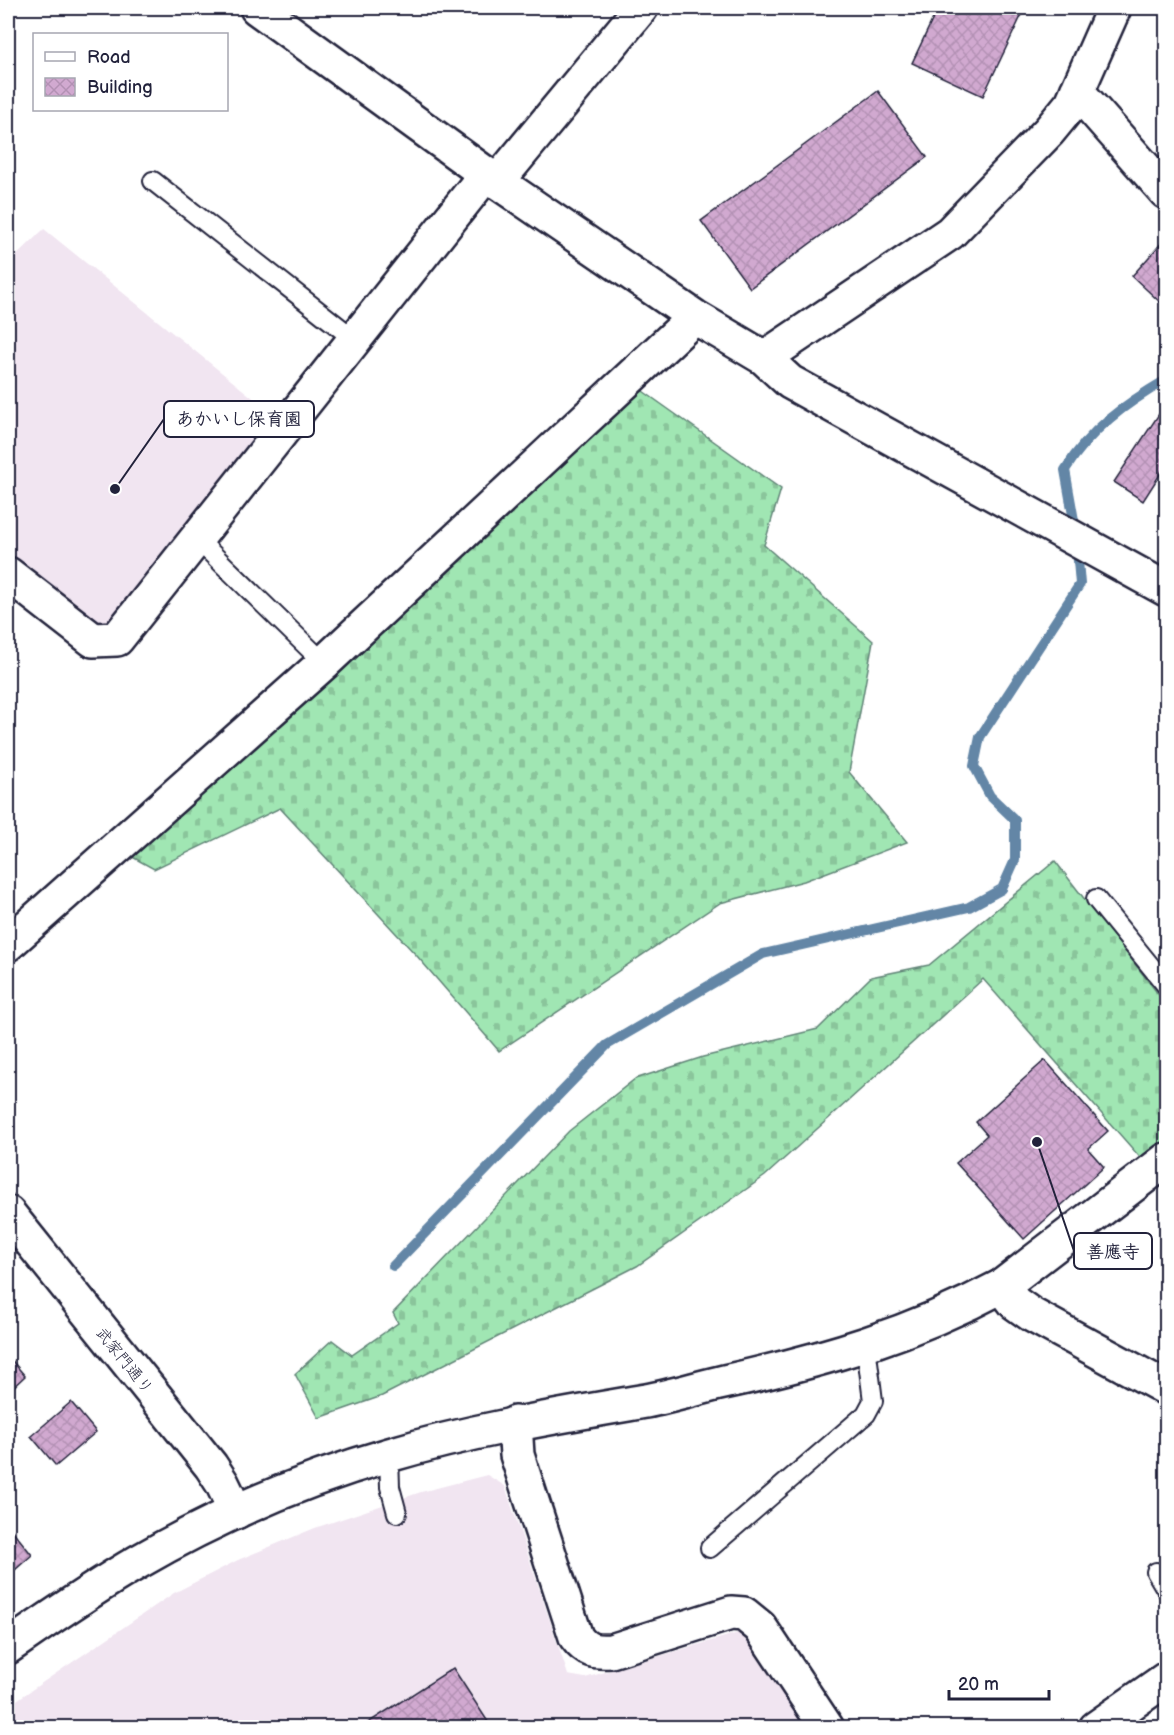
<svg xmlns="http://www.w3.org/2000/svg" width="1174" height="1735" font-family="'Balsamiq Sans','Klee One',sans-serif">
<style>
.built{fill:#f1e5f1}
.cemetery{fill:url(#cemetery-stones);stroke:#618477;stroke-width:1.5}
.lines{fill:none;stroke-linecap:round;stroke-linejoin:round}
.stream{stroke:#6386a6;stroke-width:10}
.building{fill:url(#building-cross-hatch);stroke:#22223b;stroke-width:1.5}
.service-casing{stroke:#22223b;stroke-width:22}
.minor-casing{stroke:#22223b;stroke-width:38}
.tertiary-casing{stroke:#22223b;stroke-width:38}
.service{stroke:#fff;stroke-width:18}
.minor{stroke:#fff;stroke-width:33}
.tertiary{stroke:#fff;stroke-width:33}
.labels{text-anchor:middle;stroke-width:5;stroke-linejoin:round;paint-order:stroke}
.street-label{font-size:16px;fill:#22223b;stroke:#fff}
.leader{fill:none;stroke:#22223b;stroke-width:2}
.callout-dot{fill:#22223b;stroke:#fff;stroke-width:2}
.callout{fill:#fff;stroke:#22223b;stroke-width:2}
.callout-label{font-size:18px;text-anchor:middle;font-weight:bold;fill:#22223b}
</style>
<defs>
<pattern id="cemetery-stones" width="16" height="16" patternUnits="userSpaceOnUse" patternTransform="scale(1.5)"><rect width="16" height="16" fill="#a0e6b3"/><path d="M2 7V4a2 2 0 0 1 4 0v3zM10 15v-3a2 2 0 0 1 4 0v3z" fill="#8ac59b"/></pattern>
<pattern id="building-cross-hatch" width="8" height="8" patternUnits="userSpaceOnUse" patternTransform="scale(1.5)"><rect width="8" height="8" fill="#d1a9d0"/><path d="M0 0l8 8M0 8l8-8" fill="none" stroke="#b391b4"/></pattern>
</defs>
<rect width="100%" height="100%" fill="#fff"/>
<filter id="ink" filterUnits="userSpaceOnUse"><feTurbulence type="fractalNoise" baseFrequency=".0167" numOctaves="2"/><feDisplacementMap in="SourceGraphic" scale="12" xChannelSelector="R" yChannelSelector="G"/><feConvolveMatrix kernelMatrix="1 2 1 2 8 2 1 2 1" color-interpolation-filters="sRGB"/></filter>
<g filter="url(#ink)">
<path class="built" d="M44,229L279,419L116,620L87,623L8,558V264Z
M487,1475L505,1486L568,1675L585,1678L738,1633L752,1639L809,1728H8V1706L174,1593L238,1560L315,1528L421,1492Z"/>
<path class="cemetery" d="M640,389L781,489L764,545L873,641L849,772L907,842L804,881L720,903L499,1051L417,956L280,808L154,869L127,854Z
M1055,861L1166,1004V1145L1145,1163L983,979L765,1176L637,1266L382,1396L319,1418L295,1374L332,1340L352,1355L398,1323L393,1313L569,1131L635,1079L703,1057L818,1029L871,977L929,965Z"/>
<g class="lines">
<path class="stream" d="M393,1266L607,1045L763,954L969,907L1002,889L1015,860V820L990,796L974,766L980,737L1080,584L1075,526L1065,470C1090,429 1125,404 1166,380"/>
</g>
<path class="building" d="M938,8H1025L983,96L912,63Z
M878,91L927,157L750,288L701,221Z
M1166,238V301L1163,305L1132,276Z
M1159,414L1166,419V465L1143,501L1114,482Z
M1045,1060L1108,1131L1088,1149L1104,1167L1024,1239L956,1163L987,1135L976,1122Z
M8,1356L25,1376L8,1392Z
M71,1402L96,1432L56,1466L31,1436Z
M8,1525L32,1555L8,1576Z
M453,1668L492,1728H360Z"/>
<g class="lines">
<defs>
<path id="service" d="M153,181L354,339
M198,540L324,663
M1096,899L1166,985
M389,1455L390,1487L397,1513
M710,1548L866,1414L873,1401L866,1346
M1156,1572L1166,1589"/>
<path id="minor" d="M257,8L486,174L695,317L764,358L790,382L1166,589
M1077,91L1166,192
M497,182L641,8
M764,358L950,233L1049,131L1072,103L1114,8
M8,574L93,640L117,639L486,174
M8,944L324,663L695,317
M8,1213L211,1466L222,1483L236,1512
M1002,1286L1166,1160
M515,1423L517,1455L576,1637C586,1651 594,1652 611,1651L731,1613L744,1614L760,1627L827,1728
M1096,1728L1166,1679"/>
<path id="tertiary" d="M8,1647C50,1618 93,1588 138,1562C216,1517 302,1480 389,1455C473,1430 559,1416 646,1401C672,1396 698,1388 724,1382C824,1360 910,1335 1002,1286L1015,1303L1032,1315L1166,1388"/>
</defs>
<use href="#service" class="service-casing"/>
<use href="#minor" class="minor-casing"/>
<use href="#tertiary" class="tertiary-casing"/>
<use href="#service" class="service"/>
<use href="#minor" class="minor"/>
<use href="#tertiary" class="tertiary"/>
</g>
</g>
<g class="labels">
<g class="street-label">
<text transform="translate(125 1360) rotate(51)" y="6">武家門通り</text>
</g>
</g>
<path class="leader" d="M115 489L164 419M1037 1142L1074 1251"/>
<g class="callout-dot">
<circle cx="115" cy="489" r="6"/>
<circle cx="1037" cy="1142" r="6"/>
</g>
<g class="callout">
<rect x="164" y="401" width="150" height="36" rx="6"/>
<rect x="1074" y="1233" width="78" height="36" rx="6"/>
</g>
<g class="callout-label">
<text x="239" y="425">あかいし保育園</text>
<text x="1113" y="1258">善應寺</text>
</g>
<rect width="1174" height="1735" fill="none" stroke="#fff" stroke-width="30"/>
<rect x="15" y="15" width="1144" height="1705" fill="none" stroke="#22223b" stroke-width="2" filter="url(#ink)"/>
<rect x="33" y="33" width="195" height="78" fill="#ffffff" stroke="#a7a7b1" stroke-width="1.5"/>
<rect x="45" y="52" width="30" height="9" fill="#ffffff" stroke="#a7a7b1" stroke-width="1.5"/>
<text x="87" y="63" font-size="18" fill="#22223b">Road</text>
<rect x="45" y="78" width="30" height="18" fill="url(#building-cross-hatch)" stroke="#a7a7b1" stroke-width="1.5"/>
<text x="87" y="93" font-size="18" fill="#22223b">Building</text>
<path d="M949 1690v9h100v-9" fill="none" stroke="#22223b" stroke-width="3"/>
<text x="958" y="1690" font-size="18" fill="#22223b" stroke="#ffffff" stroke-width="4.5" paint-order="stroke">20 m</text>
</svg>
